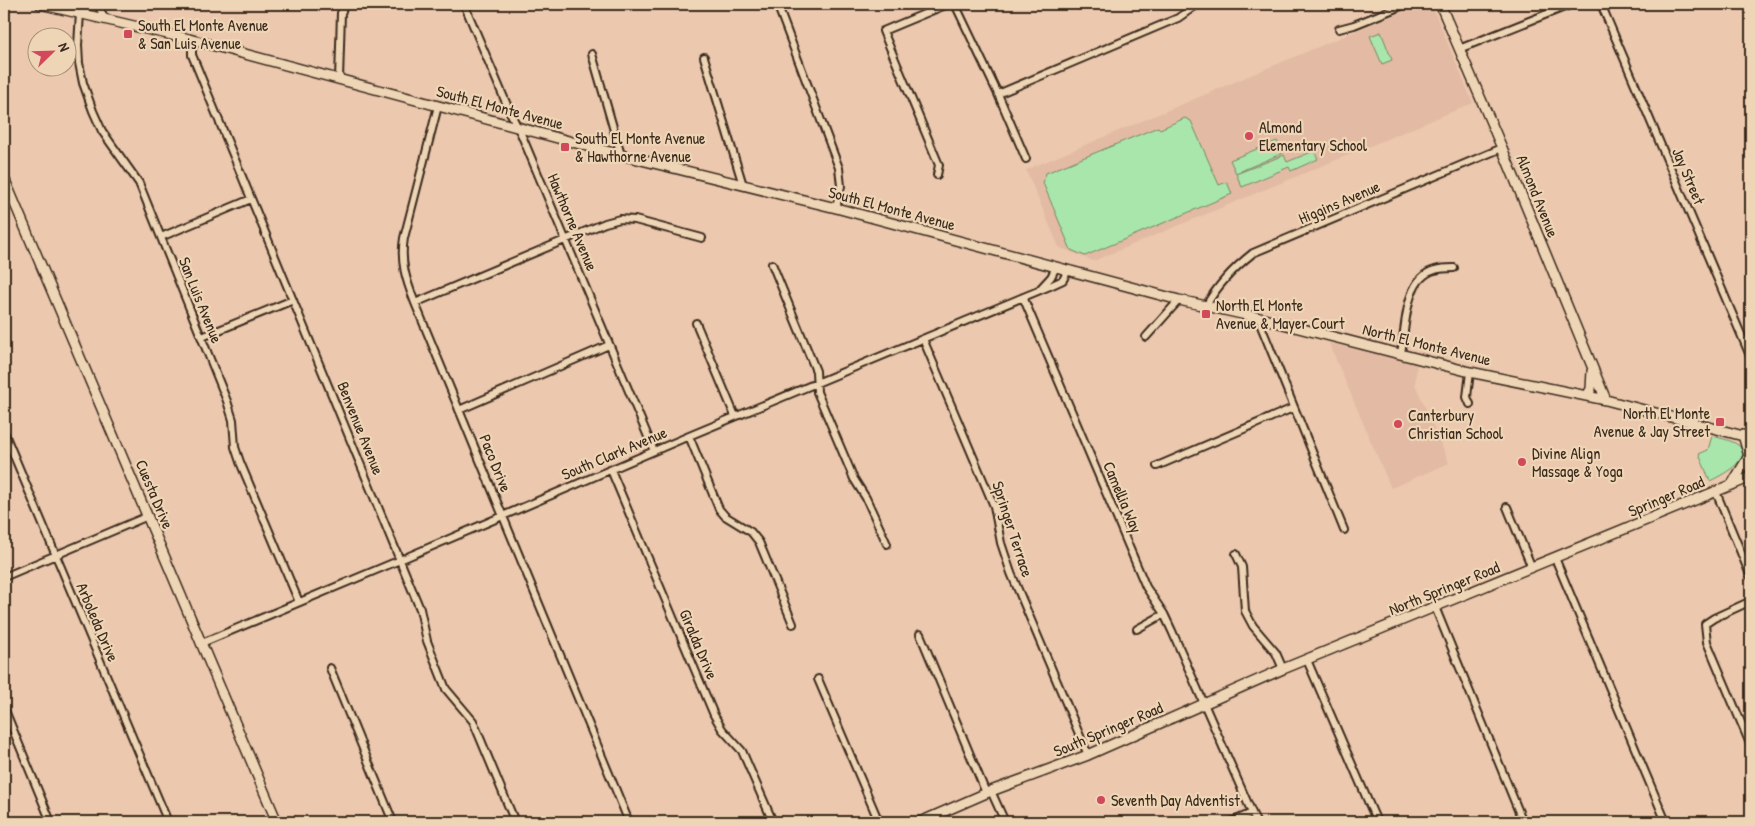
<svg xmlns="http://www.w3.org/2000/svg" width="1755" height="826" font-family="'Patrick Hand',sans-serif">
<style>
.built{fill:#e3baa3}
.green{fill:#a9e6ac;stroke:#728865}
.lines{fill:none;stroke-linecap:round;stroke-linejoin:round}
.street-casing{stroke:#3b2a1e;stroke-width:10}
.secondary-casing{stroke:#3b2a1e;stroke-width:12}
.street{stroke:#eed5b5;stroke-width:6}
.secondary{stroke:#eed5b5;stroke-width:9}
.poi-dot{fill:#d1495b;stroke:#eed5b5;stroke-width:2}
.labels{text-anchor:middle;stroke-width:4.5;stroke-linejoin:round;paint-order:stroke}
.poi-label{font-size:16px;fill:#3b2a1e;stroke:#eed5b5;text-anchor:start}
.street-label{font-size:16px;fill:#3b2a1e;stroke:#eed5b5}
</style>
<rect width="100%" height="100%" fill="#ebc8ae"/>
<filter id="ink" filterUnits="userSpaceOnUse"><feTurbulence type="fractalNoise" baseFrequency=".02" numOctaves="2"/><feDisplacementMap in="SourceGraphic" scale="10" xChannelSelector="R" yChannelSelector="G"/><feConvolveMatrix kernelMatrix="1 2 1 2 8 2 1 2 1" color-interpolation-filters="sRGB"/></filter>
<g filter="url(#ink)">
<path class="built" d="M1420,4H1431L1473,103L1093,261L1059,247L1026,170Z
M1329,343L1417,362L1415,384L1449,463L1391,488Z"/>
<path class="green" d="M1381,32L1392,60L1382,64L1370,36Z
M1185,118L1191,121L1219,185L1227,182L1232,194L1085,256L1071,250L1043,183L1046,173L1158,127L1160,129Z
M1277,141L1283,153L1236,173L1230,160Z
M1314,151L1318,159L1291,171L1289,167L1242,187L1236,174L1284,155L1287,162Z
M1712,436C1720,438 1731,440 1738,445C1755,459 1720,476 1710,481L1699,454L1708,450Z"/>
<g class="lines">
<defs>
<path id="street" d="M98,4L105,20
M464,4L510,112L522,136L654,451
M777,4L839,168L841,186L836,208
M955,4L998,94L1026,159
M1601,4L1751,358
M80,13L78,45L79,63L83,83L93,111L102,131L139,183L227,401L233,420L235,447L240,462L299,602
M1339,29L1354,25L1406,4
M189,39L192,47V55L420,609L427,641L446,689L473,721L515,822
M1459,49L1572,4
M592,54L621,155
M704,57L743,185
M339,79L341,13L345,4
M998,94L1178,18L1198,4
M438,106L404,238C400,262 406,280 415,303L629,822
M937,175L939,165L883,31L948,4
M161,237L251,199
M772,264L816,371L817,392L854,479L866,498L887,544
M1039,290L1051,277L1056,267
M1023,297L1146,587L1164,614L1172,631L1256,822
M415,303L605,223L620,219L635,220L702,238
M1206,306C1218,284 1234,268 1253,253L1502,148
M1260,318L1261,326L1344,530
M696,323L735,416
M202,337L293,300
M1146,337L1179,300
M923,339L994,506L1001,543L1011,573L1088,755
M1401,353C1406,328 1404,278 1435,270C1441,268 1448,268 1454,268
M1470,372L1467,397L1470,404
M459,410L609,345
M4,432L168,822
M689,436L719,509L725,516L751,532L759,542L793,624
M1157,466L1293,408
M611,470L714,715L722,729L742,751L773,822
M1716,492L1751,577
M1507,507L1532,568
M1236,554L1242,567L1245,611L1253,626L1276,653L1283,669
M1555,558L1666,822
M4,577L148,516
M1751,601L1714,618L1705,624L1707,642L1751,746
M1435,607L1523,822
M1137,629L1164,614
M920,634L986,793
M202,643L400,560L689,436L1050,286L1063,280L1068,270
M1307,660L1377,822
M330,668L393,822
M818,679L879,822
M4,708L51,822
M991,791L1005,822
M1231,822L1252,813"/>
<path id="secondary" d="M40,4L189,39L621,155L836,208L1179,300L1260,318L1470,372L1606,400L1751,438
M1440,4L1502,148L1606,400
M4,178L277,822
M1587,396L1591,389L1592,371
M1732,484L1749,456L1743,435
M920,822L991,791L1088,755L1283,669L1751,477"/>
</defs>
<use href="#street" class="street-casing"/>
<use href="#secondary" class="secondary-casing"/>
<use href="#street" class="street"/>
<use href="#secondary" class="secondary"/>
</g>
</g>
<g class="poi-dot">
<rect x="123" y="29" width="10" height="10" rx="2.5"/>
<circle cx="1249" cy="136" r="5"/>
<rect x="560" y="142" width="10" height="10" rx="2.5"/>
<rect x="1201" y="309" width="10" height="10" rx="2.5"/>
<rect x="1715" y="417" width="10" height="10" rx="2.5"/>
<circle cx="1398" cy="424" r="5"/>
<circle cx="1522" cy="462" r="5"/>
<circle cx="1101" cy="800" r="5"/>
</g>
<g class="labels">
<g class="poi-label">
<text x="138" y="31">South El Monte Avenue<tspan x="138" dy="18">&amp; San Luis Avenue</tspan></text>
<text x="1259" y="133">Almond<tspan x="1259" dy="18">Elementary School</tspan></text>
<text x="575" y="144">South El Monte Avenue<tspan x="575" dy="18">&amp; Hawthorne Avenue</tspan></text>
<text x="1216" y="311">North El Monte<tspan x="1216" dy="18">Avenue &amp; Mayer Court</tspan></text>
<text x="1710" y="419" text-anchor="end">North El Monte<tspan x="1710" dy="18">Avenue &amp; Jay Street</tspan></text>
<text x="1408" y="421">Canterbury<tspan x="1408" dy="18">Christian School</tspan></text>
<text x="1532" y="459">Divine Align<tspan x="1532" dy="18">Massage &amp; Yoga</tspan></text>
<text x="1111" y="806">Seventh Day Adventist</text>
</g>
<g class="street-label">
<text transform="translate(500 107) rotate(15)" y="6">South El Monte Avenue</text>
<text transform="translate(1689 176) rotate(67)" y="6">Jay Street</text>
<text transform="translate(1538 196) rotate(68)" y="6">Almond Avenue</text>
<text transform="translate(1339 202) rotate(-23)" y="6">Higgins Avenue</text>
<text transform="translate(892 208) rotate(15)" y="6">South El Monte Avenue</text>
<text transform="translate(573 222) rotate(67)" y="6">Hawthorne Avenue</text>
<text transform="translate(201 300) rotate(68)" y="6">San Luis Avenue</text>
<text transform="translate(1427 344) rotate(14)" y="6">North El Monte Avenue</text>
<text transform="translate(361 428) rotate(68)" y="6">Benvenue Avenue</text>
<text transform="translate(614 453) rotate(-23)" y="6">South Clark Avenue</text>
<text transform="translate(496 463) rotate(68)" y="6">Paco Drive</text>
<text transform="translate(155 494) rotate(67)" y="6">Cuesta Drive</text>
<text transform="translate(1666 496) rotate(-23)" y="6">Springer Road</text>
<text transform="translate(1123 497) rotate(67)" y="6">Camellia Way</text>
<text transform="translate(1013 529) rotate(72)" y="6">Springer Terrace</text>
<text transform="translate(1444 588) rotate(-22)" y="6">North Springer Road</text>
<text transform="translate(98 622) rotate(67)" y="6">Arboleda Drive</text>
<text transform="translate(699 644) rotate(67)" y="6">Giralda Drive</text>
<text transform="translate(1108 729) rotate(-23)" y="6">South Springer Road</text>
</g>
</g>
<rect width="1755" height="826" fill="none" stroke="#eed5b5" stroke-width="20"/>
<rect x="10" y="10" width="1735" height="806" fill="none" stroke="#3b2a1e" stroke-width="2" filter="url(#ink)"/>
<g transform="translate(52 52) rotate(67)"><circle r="24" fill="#eed5b5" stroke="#a69179"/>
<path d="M0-4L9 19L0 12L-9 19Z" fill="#d1495b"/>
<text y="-8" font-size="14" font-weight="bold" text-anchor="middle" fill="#3b2a1e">N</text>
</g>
</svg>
